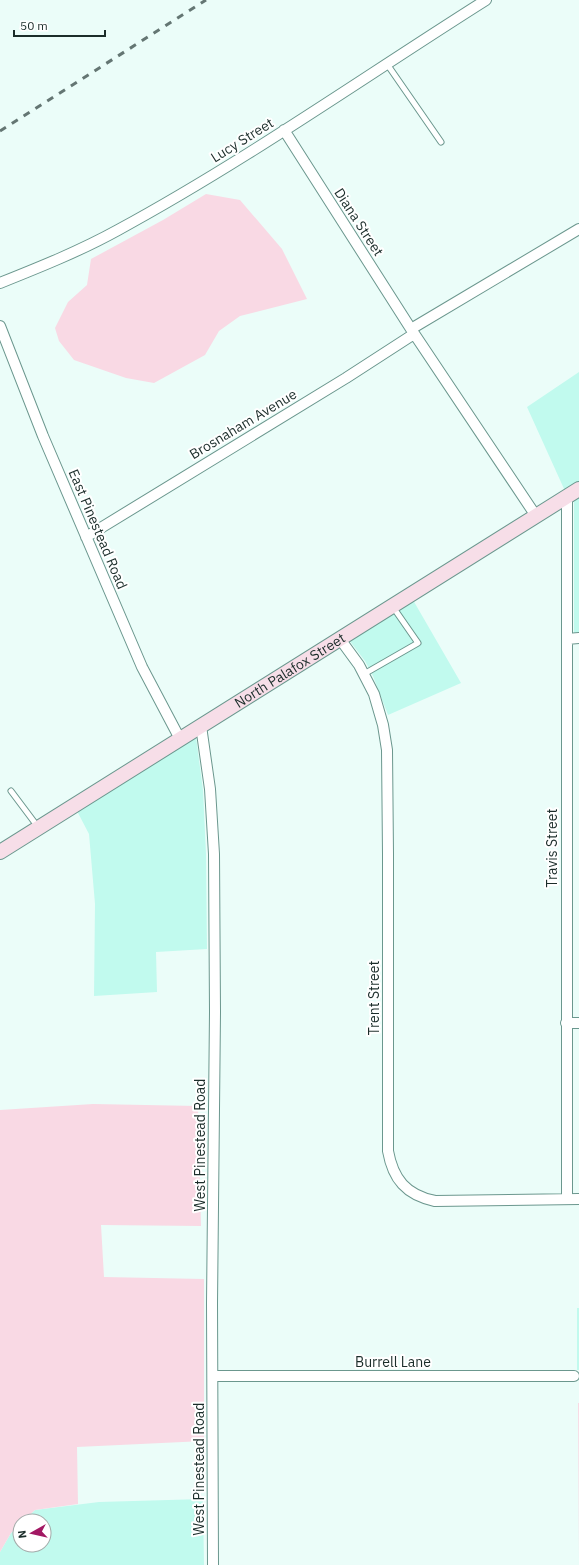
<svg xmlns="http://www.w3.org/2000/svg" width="579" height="1565" font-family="'IBM Plex Sans',sans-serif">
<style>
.built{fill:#c1faee}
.green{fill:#f9d9e4}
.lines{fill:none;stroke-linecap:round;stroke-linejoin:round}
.lane-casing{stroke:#6b978e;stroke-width:7}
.street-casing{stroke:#6b978e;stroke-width:12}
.secondary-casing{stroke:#6b978e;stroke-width:16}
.lane{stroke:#fff;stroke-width:5}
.street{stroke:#fff;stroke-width:10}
.secondary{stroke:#f7dee8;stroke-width:14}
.rail{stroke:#647673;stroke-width:3;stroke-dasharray:7 7;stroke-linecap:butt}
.labels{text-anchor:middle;stroke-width:4;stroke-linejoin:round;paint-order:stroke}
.street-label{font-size:14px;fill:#1b2d2a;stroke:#fff}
</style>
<rect width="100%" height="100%" fill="#ebfdf9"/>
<path class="built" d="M579,372V482L565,491L527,407Z
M579,497V632L574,633V500Z
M413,600L461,683L388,715L373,676L365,661L349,640Z
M196,737L203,790L206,854L207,949L156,952L157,992L94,996L95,904L89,834L77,811Z
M577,1308H579V1370H577Z
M203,1499L204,1565H0V1552L11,1533L20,1524V1545H44V1521H23L35,1510L99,1502Z"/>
<path class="green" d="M206,194L240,200L282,249L307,299L240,316L219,331L205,355L154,383L126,378L74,360L59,341L55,328L68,302L87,285L91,259L163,220Z
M93,1104L198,1106L201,1226L101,1225L104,1277L204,1279V1441L77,1447L78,1504L35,1510L23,1521H20V1524L11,1533L0,1552V1110Z
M578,1403H579V1560Z"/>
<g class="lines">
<defs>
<path id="lane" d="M387,64L441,142
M364,674L418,643L393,607
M11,791L38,827"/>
<path id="street" d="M284,130L411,329L536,516
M0,283C40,267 80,251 118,230C245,161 364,77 486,0
M0,326L43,436L142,667L180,739
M411,329L579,229
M86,537L346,378L414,334
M340,639L359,665L374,694L383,725L387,750L388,853V1151C393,1179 406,1195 435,1201L579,1199
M567,639L579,638
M201,726L210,789L214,854L215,1012L212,1303L213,1565
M566,1023H579
M567,1199V497
M213,1376H574"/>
<g id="secondary">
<path id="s1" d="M0,852L579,489"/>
</g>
</defs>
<use href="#lane" class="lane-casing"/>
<use href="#street" class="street-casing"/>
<use href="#secondary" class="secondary-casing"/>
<use href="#lane" class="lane"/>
<use href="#street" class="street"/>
<use href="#secondary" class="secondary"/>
<path class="rail" d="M0,131L206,0"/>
</g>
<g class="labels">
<g class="street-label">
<text transform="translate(242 140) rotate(-32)" y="5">Lucy Street</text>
<text transform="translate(359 222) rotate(57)" y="5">Diana Street</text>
<text transform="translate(243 424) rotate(-31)" y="5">Brosnaham Avenue</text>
<text transform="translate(98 529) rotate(67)" y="5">East Pinestead Road</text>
<text dy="5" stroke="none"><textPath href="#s1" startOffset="342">North Palafox Street</textPath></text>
<text transform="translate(552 848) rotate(-90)" y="5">Travis Street</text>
<text transform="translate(374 998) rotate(-90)" y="5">Trent Street</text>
<text transform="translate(200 1145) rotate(-90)" y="5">West Pinestead Road</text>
<text x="393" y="1367">Burrell Lane</text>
<text transform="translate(199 1469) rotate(-90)" y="5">West Pinestead Road</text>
</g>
</g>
<g transform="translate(32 1533) rotate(262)"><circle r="19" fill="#ffffff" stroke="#a4abaa"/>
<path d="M0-3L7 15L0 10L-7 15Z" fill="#a21863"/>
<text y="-6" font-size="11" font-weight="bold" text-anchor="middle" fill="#1b2d2a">N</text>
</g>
<path d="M14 30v6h91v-6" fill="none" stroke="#1b2d2a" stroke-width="2"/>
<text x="20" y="30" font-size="12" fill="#1b2d2a" stroke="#ffffff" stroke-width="3" paint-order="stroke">50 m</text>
</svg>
